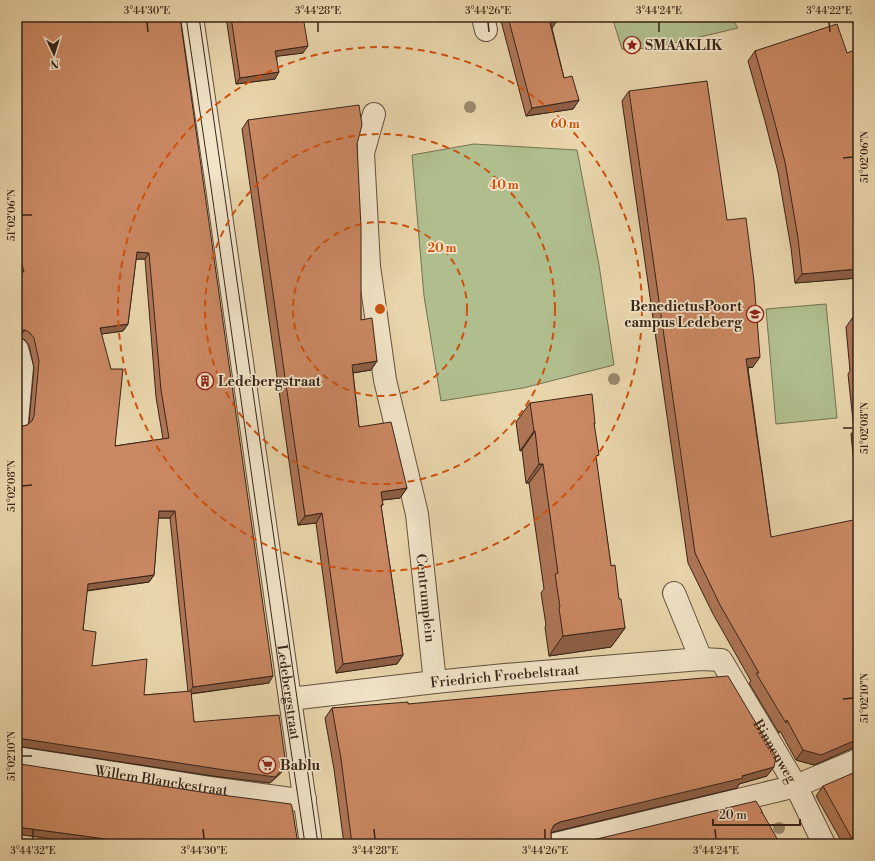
<svg xmlns="http://www.w3.org/2000/svg" width="875" height="861" font-family="'Libre Bodoni',serif">
<style>
.green{fill:#b0be8d;stroke:#747153}
.lines{fill:none;stroke-linecap:round;stroke-linejoin:round}
.minor-casing{stroke:#64503e;stroke-width:24}
.minor{stroke:#f1e4c8;stroke-width:22}
.tram{stroke:#382419;stroke-width:1}
.tree{fill:#98896b}
.wall{fill:#ae7555;stroke:#382419;fill-rule:evenodd}
.shaded-wall{fill:#8d5f45;stroke:#382419}
.building{fill:#ca8863;stroke:#382419;fill-rule:evenodd}
.ticks{fill:none;stroke:#382419;stroke-width:1.5}
.ring{fill:none;stroke:#ce510e;stroke-width:2;stroke-dasharray:7 5}
.labels{text-anchor:middle;stroke-width:3.5;stroke-linejoin:round;paint-order:stroke}
.poi-label{font-size:14px;font-weight:bold;fill:#382419;stroke:#f1e4c8;text-anchor:start}
.street-label{font-size:14px;fill:#382419;stroke:#f1e4c8}
.centre{fill:#ce510e;stroke:#f1e4c8;stroke-width:2}
.ring-label{font-size:12px;text-anchor:middle;font-weight:bold;fill:#ce510e;stroke:#f1e4c8;stroke-width:3.5;stroke-linejoin:round;paint-order:stroke}
.neatline{fill:none;stroke:#382419;stroke-width:1.5}
.ticks-label{font-size:10px;text-anchor:middle;fill:#382419}
</style>
<rect width="100%" height="100%" fill="#e9d5ab"/>
<filter id="stains"><feTurbulence type="fractalNoise" baseFrequency=".005" numOctaves="4"/><feColorMatrix values="0 0 0 0 .2 0 0 0 0 .09 0 0 0 0 .02 0 0 0 .5 -.17"/></filter>
<radialGradient id="worn" r=".72"><stop offset=".6" stop-color="#630" stop-opacity="0"/><stop offset="1" stop-color="#630" stop-opacity=".3"/></radialGradient>
<path class="green" d="M612,17H731L738,28L653,48L622,49Z
M474,144L577,150L599,265L614,365L523,388L441,401L424,296L412,155Z
M826,304L837,418L776,424L766,309Z"/>
<g class="lines">
<defs>
<g id="minor">
<path id="s1" d="M192,17L217,187L290,699L311,844"/>
<path d="M483,17L486,30"/>
<path id="s2" d="M374,114L363,153L369,266L385,380L417,514L435,682"/>
<path d="M17,349L22,367L17,421"/>
<path d="M674,593L701,659"/>
<path id="s3" d="M290,699L435,682L505,675L701,659L721,660L796,786L824,844"/>
<path id="s4" d="M17,758L211,788L299,800L305,799"/>
<path d="M556,844L796,786L858,760"/>
</g>
</defs>
<use href="#minor" class="minor-casing"/>
<use href="#minor" class="minor"/>
<path class="tram" d="M186,17L211,187L284,704L305,844
M199,17L318,844"/>
</g>
<g class="tree">
<circle cx="470" cy="107" r="6"/>
<circle cx="614" cy="379" r="6"/>
<circle cx="779" cy="828" r="6"/>
</g>
<path class="wall" d="M17,17H180L269,683L191,694L194,722L282,772L270,783L213,776L17,746V425L20,427L27,425L29,423L34,368L29,345L25,340L20,337L17,270ZM136,259H145L156,397L163,439L115,446L101,334L123,331L128,324ZM158,518H170L188,692L144,695L92,666L83,630L87,591L149,582L154,575Z
M226,17H303V53L277,56L275,79L236,84Z
M500,17H557L552,28L564,78L579,100L573,109L526,116Z
M755,51L847,53L858,61V278L795,283L791,248L778,172L765,121L748,61Z
M629,91L727,220L753,367L748,368L771,537L853,748L814,765L796,760L780,731L779,733L749,683L751,681L713,614L688,563L622,101Z
M248,120L357,144L361,320L377,361L371,370L353,373L359,427L407,488L400,498L382,500L383,505L381,506L403,655L397,664L336,673L316,523L298,525L242,129Z
M858,316V508L851,434L854,430L848,374L850,371L846,327L853,317Z
M530,403L595,423L594,425L596,460L611,566L625,628L611,647L549,656L545,627L546,625L541,593L544,589L529,483H526L522,450L520,451L516,422Z
M408,704L767,776L739,784L737,788L553,832L551,833V838L554,843L555,844H344L334,769L325,718L332,708Z
M20,764L298,844H87L17,834Z
M823,786L858,844H843L816,796Z"/>
<path class="shaded-wall" d="M558,20L552,28L550,23Z
M308,46L303,53L271,57L275,51Z
M279,72L275,79L236,84L240,78Z
M579,100L573,109L526,116L532,108Z
M137,252L149,253L145,259H132Z
M858,269V278L795,283L802,274Z
M128,324L123,331L95,335L100,328Z
M19,330H25L20,337H17V331Z
M760,357L753,367L739,369L746,359Z
M377,361L371,370L345,374L352,365Z
M534,431H535L522,450L520,451Z
M539,464H543L529,483H526Z
M407,488L400,498L374,501L381,492Z
M159,511H175L170,518H154Z
M322,513L316,523L298,525L305,516Z
M154,575L149,582L83,591L88,584Z
M625,628L611,647L549,656L563,636Z
M403,655L397,664L336,673L343,664Z
M273,676L269,683L188,694L193,687Z
M18,739H24L286,765L282,772L270,783L213,776L17,746V740Z
M858,739V748H853L814,765L796,760L803,750Z
M774,767L767,776L739,784L737,788L553,832L548,835L554,825L560,822L742,776Z
M17,827L106,839L103,844H87L17,834Z"/>
<path class="building" d="M17,17H180L273,676L193,687L175,511H159L154,575L88,584L83,630L96,632L92,666L147,659L144,695L191,691L194,722L279,715L286,765L275,777L218,769L24,739L17,740V425L20,427L27,425L32,421L34,416L39,361L34,338L30,333L25,330H19L17,331V271L24,272L17,246ZM137,252L149,253L161,390L169,438L115,446L123,369H111L100,328L128,324Z
M231,17H303L308,46L275,51L279,72L240,78Z
M508,17H557L558,20L550,23L564,78L572,76L579,100L532,108Z
M837,24L847,53L855,50L858,61V269L802,274L798,238L785,162L772,112L755,51Z
M707,81L727,220L746,218L754,281L760,357L746,359L771,537L858,519V739L821,755L803,750L787,720L786,723L756,673H759L720,605L695,553L629,91Z
M359,105L362,125L357,144L361,228V320L372,318L377,361L352,365L359,427L391,422L407,488L381,492L383,505H381L403,655L343,664L322,513L305,516L248,120Z
M858,316V393L855,364H857L853,317Z
M592,394L595,423H594L599,455L596,456L611,566L615,565L619,599H621L625,628L563,636L559,608L560,607L555,574L558,573L543,464H539L535,431H534L530,403Z
M728,676L776,757L774,767L742,776L743,778L560,822L554,825L551,831V838L554,843L555,844H352L341,759L332,708L408,702V704L559,690Z
M17,762L20,764L214,794L291,804L292,807L298,844H106V839L17,827Z
M858,771V844H855L823,786Z
M756,801L762,811L761,813L762,812L780,844H576Z"/>
<path class="ticks" d="M147,22L148,32M318,22V32M488,22L489,32M659,22V32M829,22L830,32M843,158L853,157M22,215H32M843,428H853M22,486L32,485M843,699L853,698M22,756H32M33,829V839M203,829L204,839M374,829L375,839M545,829V839M715,829L716,839"/>
<g class="ring">
<circle cx="380" cy="309" r="87"/>
<circle cx="380" cy="309" r="175"/>
<circle cx="380" cy="309" r="262"/>
</g>
<defs>
<symbol id="sight-ring" viewBox="-11 -11 22 22"><circle r="9.5" fill="#f1e4c8" stroke="#8f2418" stroke-width="1.5"/><path d="M0-6L1.8-2.2L6-1.7L2.9 1.2L3.7 5.4L0 3.3L-3.7 5.4L-2.9 1.2L-6-1.7L-1.8-2.2Z" fill="#8f2418"/></symbol>
<symbol id="school-ring" viewBox="-11 -11 22 22"><circle r="9.5" fill="#f1e4c8" stroke="#8f2418" stroke-width="1.5"/><path d="M0-5L7-2L0 1L-7-2ZM-4 1L0 2.5L4 1V4Q0 6-4 4Z" fill="#8f2418"/></symbol>
<symbol id="building-ring" viewBox="-11 -11 22 22"><circle r="9.5" fill="#f1e4c8" stroke="#8f2418" stroke-width="1.5"/><path d="M-4-6H4V6H1V3H-1V6H-4ZM-2.5-4.3h1.7v1.8h-1.7ZM.8-4.3h1.7v1.8H.8ZM-2.5-1h1.7V.8h-1.7ZM.8-1h1.7V.8H.8Z" fill="#8f2418"/></symbol>
<symbol id="supermarket-ring" viewBox="-11 -11 22 22"><circle r="9.5" fill="#f1e4c8" stroke="#8f2418" stroke-width="1.5"/><path d="M-6-5.5h2.5l.6 2H6L4.5 2H-2.5L-4.4-4H-6ZM-1.5 3.2a1.3 1.3 0 1 0 .1 0ZM3 3.2a1.3 1.3 0 1 0 .1 0Z" fill="#8f2418"/></symbol>
</defs>
<g fill-rule="evenodd">
<use href="#sight-ring" x="622" y="35" width="20" height="20"/>
<use href="#school-ring" x="745" y="304" width="20" height="20"/>
<use href="#building-ring" x="195" y="371" width="20" height="20"/>
<use href="#supermarket-ring" x="257" y="755" width="20" height="20"/>
</g>
<g class="labels">
<g class="poi-label">
<text x="645" y="50">SMAAKLIK</text>
<text x="742" y="311" text-anchor="end">BenedictusPoort<tspan x="742" dy="16">campus Ledeberg</tspan></text>
<text x="218" y="386">Ledebergstraat</text>
<text x="280" y="770">Bablu</text>
</g>
<g class="street-label">
<text dy="5" stroke="none"><textPath href="#s2" startOffset="491">Centrumplein</textPath></text>
<text dy="5" stroke="none"><textPath href="#s3" startOffset="216">Friedrich Froebelstraat</textPath></text>
<text dy="5" stroke="none"><textPath href="#s1" startOffset="682">Ledebergstraat</textPath></text>
<text dy="5" stroke="none"><textPath href="#s3" startOffset="539">Binnenweg</textPath></text>
<text dy="5" stroke="none"><textPath href="#s4" startOffset="146">Willem Blanckestraat</textPath></text>
</g>
</g>
<circle cx="380" cy="309" r="6" class="centre"/>
<g class="ring-label">
<text x="565" y="128">60 m</text>
<text x="504" y="189">40 m</text>
<text x="442" y="252">20 m</text>
</g>
<rect width="875" height="861" fill="none" stroke="#e9d5ab" stroke-width="44"/>
<g transform="translate(54 54) rotate(176)" stroke="#f1e4c8" stroke-width="3" paint-order="stroke">
<path d="M0-3L7 15L0 10L-7 15Z" fill="#382419"/>
<text y="-6" font-size="11" font-weight="bold" text-anchor="middle" fill="#382419">N</text>
</g>
<path d="M713 819v6h87v-6" fill="none" stroke="#382419" stroke-width="2"/>
<text x="719" y="819" font-size="12" fill="#382419" stroke="#f1e4c8" stroke-width="3" paint-order="stroke">20 m</text>
<rect x="22" y="22" width="831" height="817" class="neatline"/>
<g class="ticks-label">
<text x="147" y="14">3°44'30"E</text>
<text x="318" y="14">3°44'28"E</text>
<text x="488" y="14">3°44'26"E</text>
<text x="659" y="14">3°44'24"E</text>
<text x="829" y="14">3°44'22"E</text>
<text transform="translate(864 157) rotate(-90)" y="4">51°02'06"N</text>
<text transform="translate(11 215) rotate(-90)" y="4">51°02'06"N</text>
<text transform="translate(864 428) rotate(-90)" y="4">51°02'08"N</text>
<text transform="translate(11 486) rotate(-90)" y="4">51°02'08"N</text>
<text transform="translate(864 698) rotate(-90)" y="4">51°02'10"N</text>
<text transform="translate(11 756) rotate(-90)" y="4">51°02'10"N</text>
<text x="33" y="854">3°44'32"E</text>
<text x="204" y="854">3°44'30"E</text>
<text x="375" y="854">3°44'28"E</text>
<text x="545" y="854">3°44'26"E</text>
<text x="716" y="854">3°44'24"E</text>
</g>
<rect width="100%" height="100%" filter="url(#stains)"/>
<rect width="100%" height="100%" fill="url(#worn)"/>
</svg>
